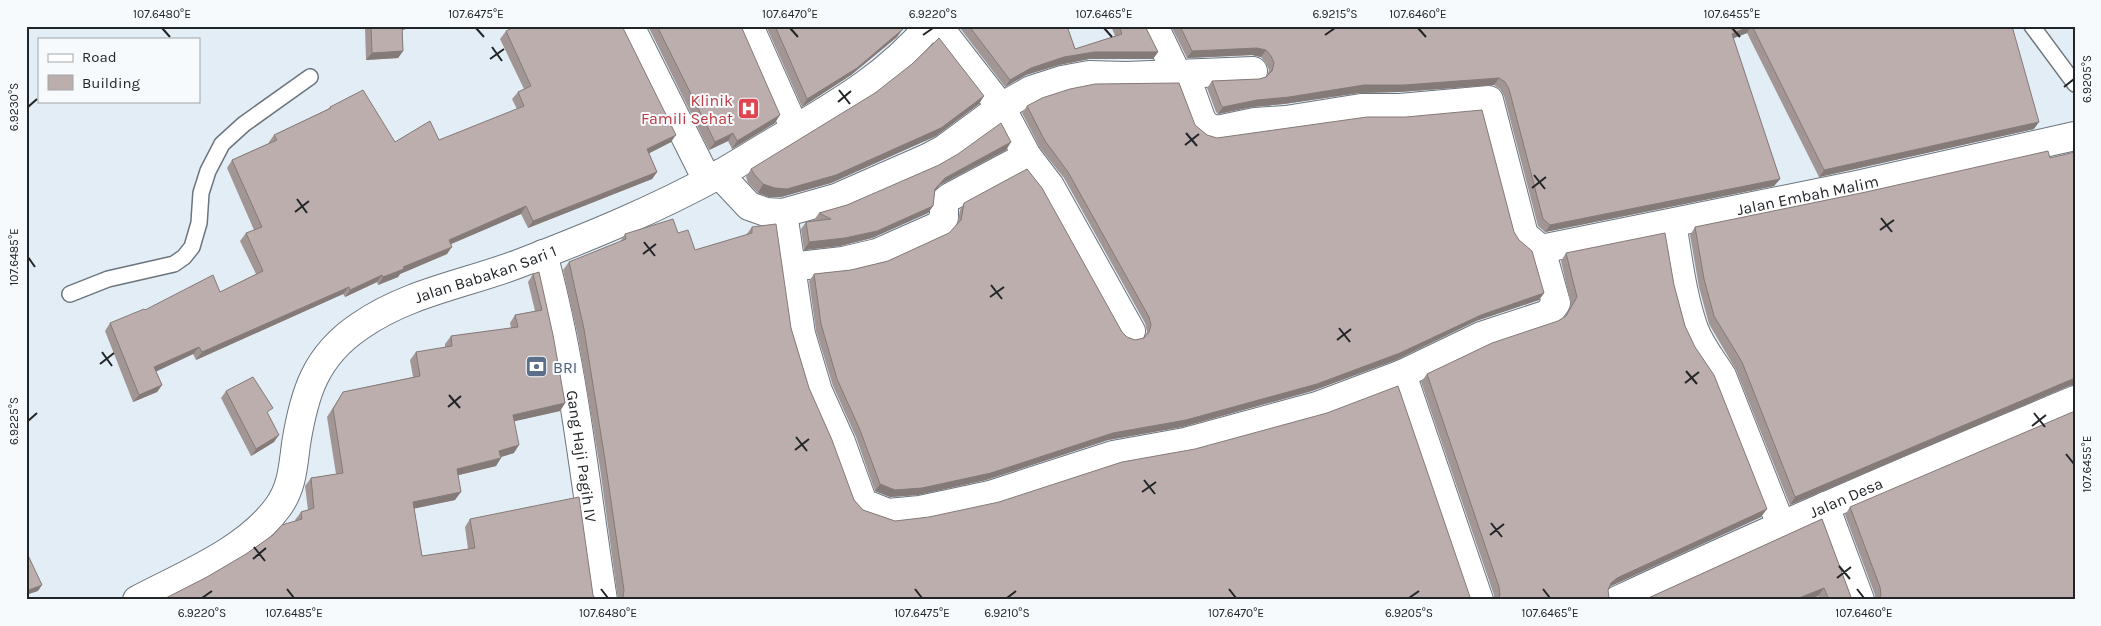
<svg xmlns="http://www.w3.org/2000/svg" width="2101" height="626" font-family="Karla,sans-serif">
<style>
.lines{fill:none;stroke-linecap:round;stroke-linejoin:round}
.lane-casing{stroke:#6c757d;stroke-width:18}
.street-casing{stroke:#6c757d;stroke-width:30}
.secondary-casing{stroke:#6c757d;stroke-width:30}
.lane{stroke:#fff;stroke-width:15}
.street{stroke:#fff;stroke-width:28}
.secondary{stroke:#fff;stroke-width:28}
.wall{fill:#a29694}
.shaded-wall{fill:#847a78}
.building{fill:#bcaeac;stroke:#847a78}
.ticks{fill:none;stroke:#212528;stroke-width:2}
.labels{text-anchor:middle;stroke-width:4;stroke-linejoin:round;paint-order:stroke}
.health-label{font-size:16px;fill:#be3a42;stroke:#f6fafd;text-anchor:end}
.street-label{font-size:16px;fill:#212528;stroke:#f6fafd}
.service-label{font-size:16px;fill:#4e5e75;stroke:#f6fafd;text-anchor:start}
.neatline{fill:none;stroke:#212528;stroke-width:2}
.ticks-label{font-size:12px;text-anchor:middle;fill:#212528}
</style>
<rect width="100%" height="100%" fill="#e3edf6"/>
<g class="lines">
<defs>
<path id="lane" d="M2032,26L2075,84
M70,294L108,279L174,264L184,257L192,247L199,223L201,193L208,171L222,144L244,124L310,77"/>
<g id="street">
<path d="M630,26L707,180"/>
<path d="M749,26L795,129"/>
<path d="M938,26L1001,107L1027,156L1050,186L1131,331"/>
<path d="M1154,26L1177,74"/>
<path d="M719,174L749,206L766,212L783,213L836,198L927,158L944,149L1001,107L1031,90L1062,80L1089,75L1126,76L1253,71"/>
<path d="M783,213L801,334L818,391L841,442L863,503L888,513L920,510L990,495L1113,455L1185,442L1317,406L1402,374L1481,336L1548,314L1556,303L1541,249L1524,235L1489,100L1400,108H1361L1286,120L1255,122L1217,130L1208,127L1202,121L1185,74"/>
<path d="M1672,223C1678,258 1682,295 1694,329C1701,347 1712,360 1722,376L1781,525"/>
<path id="s1" d="M1541,249L1857,185L2075,136"/>
<path id="s2" d="M543,254C574,367 585,485 603,600"/>
<path d="M790,267L843,261L877,253L938,226L944,218V202L950,197L1027,156"/>
<path d="M1402,374L1479,600"/>
<path d="M1825,506L1860,600"/>
<path id="s3" d="M1618,600C1769,529 1921,464 2075,400"/>
</g>
<g id="secondary">
<path id="s4" d="M137,600C184,575 246,551 278,507C292,488 293,467 296,444C304,394 315,356 360,326C407,293 465,284 518,264C586,238 655,210 720,174C741,162 761,149 782,137C837,104 887,76 929,26"/>
</g>
</defs>
<use href="#lane" class="lane-casing"/>
<use href="#street" class="street-casing"/>
<use href="#secondary" class="secondary-casing"/>
<use href="#lane" class="lane"/>
<use href="#street" class="street"/>
<use href="#secondary" class="secondary"/>
</g>
<path class="wall" d="M361,26H415L402,30L403,51L398,58L366,60L365,28Z
M648,26H741L775,123L732,149L728,141L709,150Z
M766,26H902L897,37L851,75L802,107Z
M961,26H1067L1075,49L1115,36L1111,26H1145L1158,52L1153,59H1089L1059,65L1026,75L1005,87L960,28Z
M1171,26H2012L2034,129L1819,177L1747,33L1733,38L1780,179L1774,186L1545,232L1538,226L1504,96L1500,89L1494,85L1399,92L1359,93L1284,104L1252,107L1218,114L1216,112L1207,88L1212,81L1259,79L1266,77L1267,76L1269,70L1266,63L1261,57L1252,55L1187,58Z
M506,31L671,142L649,153L657,172L652,179L528,228L521,214L451,244L447,254L400,274L398,277L378,285L377,282L345,297L343,294L196,360L193,354L156,371L162,385L157,392L133,402L105,331L110,323L145,310L220,292L256,274L240,241L246,233L254,230L227,168L232,160L269,143V142L274,135L328,109L330,107L395,142L439,140L517,109L512,99L518,92L524,89L500,39Z
M979,104L936,136L831,183L781,197H769L758,193L748,183L746,177L751,169Z
M1027,106L1195,125L1207,135L1514,232L1544,293L1539,300L1476,321L1396,360L1312,391L1182,427L1108,440L986,480L918,495L890,497L875,491L856,437L833,386L816,331L809,281L814,274L851,270L888,261L949,233L957,225L960,210L964,203L1122,332L1127,337L1135,340L1144,338L1147,332L1145,323L1064,178L1040,148L1022,113Z
M1011,142L1006,150L940,185L935,191L933,206L928,213L872,238L840,246L804,250L801,229L806,222L814,220L819,213L847,205Z
M2050,158L2069,386L1790,505L1736,370L1709,324L1699,287L1690,235L1695,227Z
M752,227L791,328L809,388L854,500L863,510L895,521L1470,597L1472,600H618L600,468L578,337L563,270L569,262L620,242L625,234L678,233L695,250L746,235Z
M1566,253L1674,285L1685,326L1761,517L1611,586L1609,588L1608,590L1609,598L1611,600H1494V595L1421,382L1427,374L1558,321L1565,317L1571,305L1561,261Z
M533,274L565,403L560,411L514,421V453L501,457L496,466L458,475L455,500L414,508L422,556L468,549L465,527L470,519L593,595L207,577L246,554L295,521V520L301,512L308,510L305,486L311,478L336,474L327,417L343,392L413,377L410,360L416,352L445,348V344L451,336L511,328L510,323L515,315L535,311L528,282Z
M226,391L274,442L251,456L221,398Z
M1850,507L2075,600H1875V595L1845,515Z
M1822,519L1851,597L1853,600H1820L1818,596L1809,600H1644Z"/>
<path class="shaded-wall" d="M400,26H415L397,32Z
M1750,26H1751L1747,33L1727,41L1732,34Z
M903,29L897,37L851,75L802,107L807,99Z
M1257,48L1266,50L1261,57L1252,55L1187,58L1192,51Z
M403,51L398,58L366,60L372,53Z
M1094,52H1158L1153,59H1089L1059,65L1026,75L1005,87L1010,80L1031,68L1064,57Z
M1499,78L1494,85L1399,92L1359,93L1284,104L1252,107L1218,114L1223,107L1257,100L1364,85Z
M984,96L979,104L936,136L831,183L781,197H769L758,193L763,184Z
M780,115L775,123L732,149L737,141Z
M2039,122L2034,129L1819,177L1824,170Z
M733,133L728,141L709,150L715,142Z
M676,135L671,142L642,157L647,149Z
M1011,142L1006,150L940,185L930,196L935,189L945,178Z
M657,172L652,179L528,228L533,221Z
M1780,179L1774,186L1545,232L1550,225Z
M526,206L521,214L444,247L449,240Z
M933,206L928,213L872,238L840,246L804,250L809,242Z
M452,247L447,254L400,274L398,277L378,285L383,277L403,267Z
M382,275L377,282L345,297L350,290Z
M349,287L343,294L196,360L202,352Z
M1544,293L1539,300L1476,321L1396,360L1312,391L1182,427L1108,440L986,480L918,495L890,497L875,491L880,484L1481,315Z
M199,347L193,354L149,375L154,367Z
M2075,378V385L2069,386L1790,505L1795,497Z
M162,385L157,392L133,402L139,395Z
M565,403L560,411L507,423L513,415Z
M279,435L274,442L251,456L256,449Z
M519,445L514,453L494,459L499,451Z
M501,458L496,466L451,477L457,469Z
M461,492L455,500L408,510L413,502Z
M1767,509L1761,517L1611,586L1606,591L1611,583L1617,578Z
M42,585L38,591L26,595V591Z
M1824,588L1818,596L1809,600H1794Z"/>
<path class="building" d="M371,26H402L403,51L372,53Z
M517,26H622L676,135L647,149L657,172L533,221L526,206L449,240L452,247L403,267L404,269L383,277L382,275L350,290L349,287L202,352L199,347L154,367L162,385L139,395L110,323L144,309L145,310L213,275L220,292L263,271L246,233L262,227L232,160L277,140L274,135L331,108L330,107L363,90L395,142L430,121L439,140L524,106L518,92L531,86L506,31Z
M657,26H741L780,115L737,141L733,133L715,142Z
M775,26H902L903,29L857,68L807,99Z
M969,26H1067L1075,49L1122,34L1119,26H1145L1158,52H1094L1064,57L1031,68L1010,80Z
M1180,26H1750L1732,34L1780,179L1550,225L1543,219L1509,89L1505,82L1499,78L1404,85H1364L1289,97L1257,100L1223,107L1221,105L1212,81L1259,79L1266,77L1272,71L1274,63L1271,56L1266,50L1257,48L1192,51Z
M1752,26H2012L2039,122L1824,170Z
M939,38L984,96L941,128L836,175L787,189L775,188L763,184L754,174L751,169L875,93L912,64Z
M1179,83L1195,125L1207,135L1217,138L1367,117H1406L1482,110L1514,232L1519,240L1532,251L1544,293L1481,315L1400,353L1317,384L1186,420L1113,433L991,473L922,488L895,490L880,484L860,430L837,379L821,324L814,274L851,270L888,261L949,233L961,220L964,203L1027,169L1042,188L1122,332L1127,337L1135,340L1144,338L1149,332L1151,325L1149,317L1068,172L1045,141L1027,106L1042,98L1070,89L1095,84Z
M1001,123L1011,142L945,178L935,189L933,206L877,231L845,238L809,242L806,222L831,219L819,213L847,205L939,165L958,154Z
M2048,151L2050,158L2075,152V378L1795,497L1742,362L1714,316L1704,279L1695,227L1866,192Z
M673,219L678,233L688,230L695,250L752,233V227L776,224L791,328L809,388L832,440L854,500L863,510L895,521L929,517L999,502L1122,462L1195,449L1327,413L1398,386L1470,597L1472,600H622L623,597L624,590L605,460L584,329L569,262L626,239L625,234Z
M1665,233L1674,285L1685,326L1695,347L1714,375L1767,509L1617,578L1611,583L1608,590L1609,598L1611,600H1498L1500,595L1499,587L1427,374L1492,343L1558,321L1566,316L1577,297L1566,253Z
M539,272L553,335L565,403L513,415L519,445L499,451L501,458L457,469L461,492L413,502L422,556L475,548L470,519L579,497L593,595L596,600H162L207,577L246,554L273,535L282,525L302,519L301,512L314,508L311,478L343,473L333,409L343,392L420,376L416,352L452,346L451,336L518,327L515,315L542,310L533,274Z
M253,377L273,408L267,412L279,435L256,449L226,391Z
M2075,411V600H1879L1881,595L1880,587L1850,507Z
M1822,519L1851,597L1853,600H1829L1824,588L1794,600H1644Z
M26,551L42,585L26,591Z"/>
<path class="ticks" d="M162,28L170,37M476,28L484,37M790,28L798,37M1104,28L1112,37M1418,28L1426,37M1732,28L1740,37M923,35L933,28M1325,35L1335,28M492,47L502,61M490,59L504,49M2064,87L2074,79M839,90L850,104M838,102L851,91M28,107L37,99M1186,133L1197,146M1185,145L1199,134M1534,175L1545,189M1532,188L1546,177M297,199L307,213M295,212L309,201M1881,218L1892,232M1880,230L1894,220M644,242L655,256M643,254L656,244M28,257L35,267M991,285L1002,299M990,297L1004,287M1339,328L1350,342M1337,340L1351,329M102,352L112,366M100,364L114,353M1686,371L1697,384M1685,383L1699,372M449,395L460,408M448,407L461,396M2034,413L2045,427M28,421L37,413M2032,426L2046,415M796,437L807,451M795,450L809,439M2066,454L2074,464M1144,480L1155,494M1142,492L1156,482M1491,523L1502,537M1490,535L1504,524M254,547L265,561M253,559L266,548M1839,566L1850,579M1837,578L1851,567M287,589L294,598M601,589L608,598M915,589L922,598M1229,589L1236,598M1543,589L1550,598M1857,589L1864,598M202,598L212,591M1007,598L1016,591M1409,598L1419,591"/>
<defs>
<symbol id="hospital-square" viewBox="-11 -11 22 22"><rect x="-9" y="-9" width="18" height="18" rx="4" fill="#e0444e" stroke="#f6fafd"/><path d="M-5-5h3v3.5h4V-5h3V5h-3V1.5h-4V5h-3Z" fill="#fff"/></symbol>
<symbol id="bank-square" viewBox="-11 -11 22 22"><rect x="-9" y="-9" width="18" height="18" rx="4" fill="#5c6f8a" stroke="#f6fafd"/><path d="M-6-4H6V4H-6ZM0-2.3a2.3 2.3 0 1 0 0 4.6a2.3 2.3 0 1 0 0-4.6Z" fill="#fff"/></symbol>
</defs>
<g fill-rule="evenodd">
<use href="#hospital-square" x="736" y="96" width="25" height="25"/>
<use href="#bank-square" x="524" y="354" width="25" height="25"/>
</g>
<g class="labels">
<g class="health-label">
<text x="733" y="106">Klinik<tspan x="733" dy="18">Famili Sehat</tspan></text>
</g>
<g class="street-label">
<text dy="6" stroke="none"><textPath href="#s1" startOffset="272">Jalan Embah Malim</textPath></text>
<text dy="6" stroke="none"><textPath href="#s4" startOffset="512">Jalan Babakan Sari 1</textPath></text>
<text dy="6" stroke="none"><textPath href="#s2" startOffset="206">Gang Haji Pagih IV</textPath></text>
<text dy="6" stroke="none"><textPath href="#s3" startOffset="250">Jalan Desa</textPath></text>
</g>
<g class="service-label">
<text x="553" y="373">BRI</text>
</g>
</g>
<rect width="2101" height="626" fill="none" stroke="#f6fafd" stroke-width="55"/>
<rect x="38" y="38" width="162" height="65" fill="#f6fafd" stroke="#a1a5a8"/>
<rect x="48" y="54" width="25" height="8" fill="#ffffff" stroke="#a1a5a8"/>
<text x="82" y="62" font-size="15" fill="#212528">Road</text>
<rect x="48" y="75" width="25" height="15" fill="#bcaeac" stroke="#a1a5a8"/>
<text x="82" y="88" font-size="15" fill="#212528">Building</text>
<rect x="28" y="28" width="2046" height="570" class="neatline"/>
<g class="ticks-label">
<text x="162" y="18">107.6480°E</text>
<text x="476" y="18">107.6475°E</text>
<text x="790" y="18">107.6470°E</text>
<text x="933" y="18">6.9220°S</text>
<text x="1104" y="18">107.6465°E</text>
<text x="1335" y="18">6.9215°S</text>
<text x="1418" y="18">107.6460°E</text>
<text x="1732" y="18">107.6455°E</text>
<text transform="translate(2087 79) rotate(-90)" y="4">6.9205°S</text>
<text transform="translate(14 107) rotate(-90)" y="4">6.9230°S</text>
<text transform="translate(14 257) rotate(-90)" y="4">107.6485°E</text>
<text transform="translate(14 421) rotate(-90)" y="4">6.9225°S</text>
<text transform="translate(2087 464) rotate(-90)" y="4">107.6455°E</text>
<text x="202" y="617">6.9220°S</text>
<text x="294" y="617">107.6485°E</text>
<text x="608" y="617">107.6480°E</text>
<text x="922" y="617">107.6475°E</text>
<text x="1007" y="617">6.9210°S</text>
<text x="1236" y="617">107.6470°E</text>
<text x="1409" y="617">6.9205°S</text>
<text x="1550" y="617">107.6465°E</text>
<text x="1864" y="617">107.6460°E</text>
</g>
</svg>
